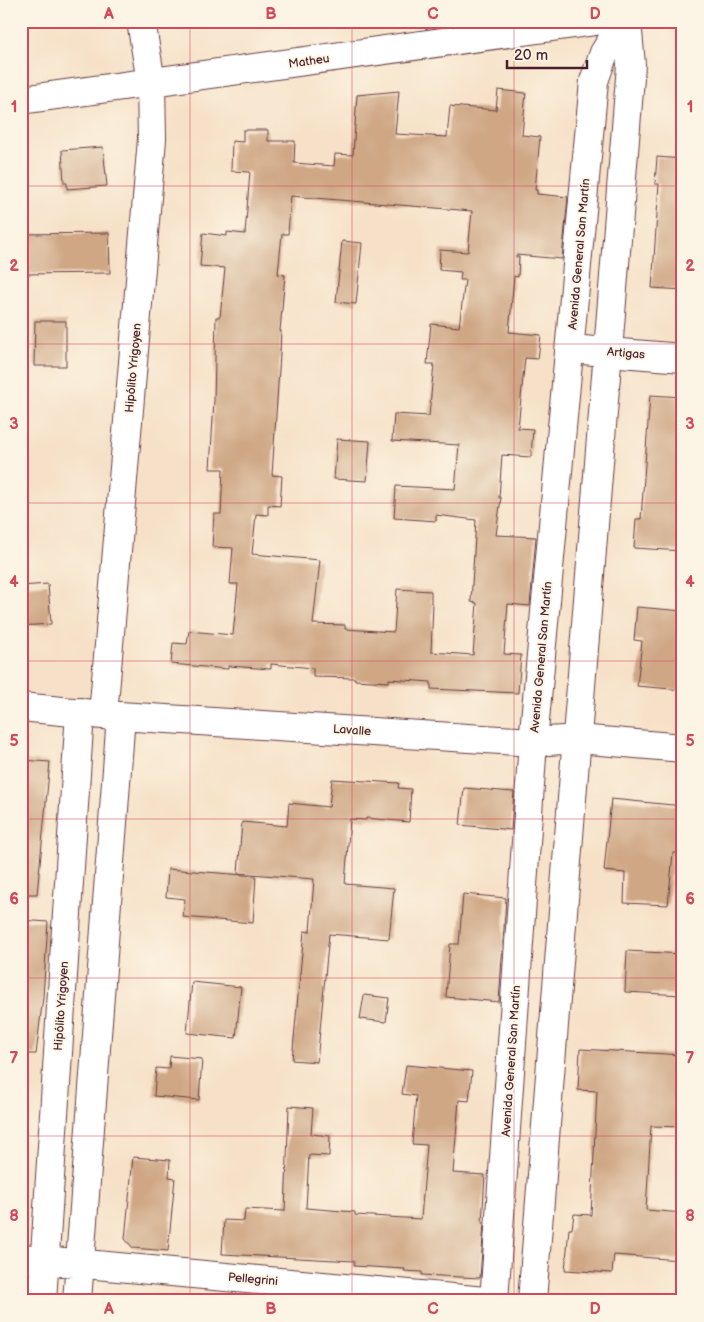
<svg xmlns="http://www.w3.org/2000/svg" width="704" height="1322" font-family="'Balsamiq Sans',sans-serif">
<style>
.building{fill:#cfa785;fill-rule:evenodd}
.lines{fill:none;stroke-linecap:round;stroke-linejoin:round}
.minor-casing{stroke:#643c43;stroke-width:30}
.major-casing{stroke:#643c43;stroke-width:30}
.minor{stroke:#fff;stroke-width:28}
.major{stroke:#fff;stroke-width:28}
.grid{fill:none;stroke:#d1495b;stroke-width:1;stroke-opacity:0.55}
.labels{text-anchor:middle;stroke-width:4;stroke-linejoin:round;paint-order:stroke}
.street-label{font-size:12px;fill:#4a1f2b;stroke:#fcf5e5}
.neatline{fill:none;stroke:#d1495b;stroke-width:2}
.grid-label{font-size:16px;text-anchor:middle;font-weight:bold;fill:#d1495b}
</style>
<rect width="100%" height="100%" fill="#fcf5e5"/>
<filter id="ink" filterUnits="userSpaceOnUse"><feTurbulence type="fractalNoise" baseFrequency=".02" numOctaves="2"/><feDisplacementMap in="SourceGraphic" scale="10" xChannelSelector="R" yChannelSelector="G"/><feConvolveMatrix kernelMatrix="1 2 1 2 8 2 1 2 1" color-interpolation-filters="sRGB"/></filter>
<filter id="wash" filterUnits="userSpaceOnUse"><feTurbulence type="fractalNoise" baseFrequency=".0096" numOctaves="4" result="noise"/><feDisplacementMap in="SourceGraphic" scale="20" xChannelSelector="R" yChannelSelector="G"/><feGaussianBlur stdDeviation="1.12" result="paint"/><feColorMatrix in="noise" values="0 0 0 0 0 0 0 0 0 0 0 0 0 0 0 0 0 1.4 0 .05"/><feComposite in="paint" operator="in"/></filter>
<g filter="url(#wash)">
<rect width="100%" height="100%" fill="#f6e1c8"/>
<g id="blocks">
<path class="building" d="M498,90L526,93L522,135L540,137L535,190H537V194L568,197L562,259L516,255V257H519L518,277L514,276L509,332L541,335L538,359L525,358L518,428L533,429L531,457L502,455L499,498H501L496,535L536,537L530,606L508,604L504,654L521,655L518,693L431,689V682L389,679V682L355,680V678L313,677V668L271,664V669L228,666V669L171,664L173,643L187,644L189,631L233,635L238,584H230L233,548L212,547L214,514H221L223,469H210L214,401L216,317H220L225,268L200,266L203,233L227,236V232L245,234L250,172L231,171L232,141L243,142V130H268V141H295L294,163L334,166L335,154L353,155L357,95L399,91L395,134L447,137L450,106L496,110ZM291,196L472,211L468,252L440,250L439,270L461,272L460,280H465L459,327L431,324L427,364H434L429,416L394,414L392,441L459,445L455,489L396,486L394,518L436,521V515L476,520L471,602L477,603L473,655L431,652L433,604L431,603V591L397,589L394,632L345,629V625L313,624L320,560L252,554L256,514L268,515V505L280,506L282,476L272,475L280,355L281,331H280L285,275L278,274L282,234H288Z
M103,147L107,186L67,189V183H64L62,150Z
M657,157L683,159V290L652,288L659,184H655Z
M109,233L110,273L23,274V234Z
M342,241L362,243L356,304L336,302Z
M35,321H66V366H34Z
M650,395L683,397V551L634,548L636,519H641Z
M337,439L370,441L367,481L334,479Z
M48,584L51,624L21,626V586Z
M637,607L683,611V690L637,686L642,641L634,640Z
M21,760L50,762L37,894H21Z
M332,779L399,783L398,788L411,789L409,822L366,818V820L350,819L345,884L394,888L389,939L329,934L317,1062L292,1060L304,931L310,932L314,879L238,873L242,822L287,826L289,803L329,807Z
M464,788L514,792L511,830L460,825Z
M611,799L683,806V853H673L668,905L624,903L625,873L604,871Z
M168,869L256,876L253,923L183,917L185,899L166,897Z
M463,894L506,898L499,1002L446,997L450,944H459Z
M21,920L48,922L43,997L36,1054H21Z
M627,951L683,954V995L625,992Z
M192,982L241,987L236,1038L187,1033Z
M364,995L389,998L386,1022L360,1019Z
M580,1049L683,1055V1127L651,1126L646,1210L683,1213L680,1260L614,1255L612,1273L565,1270L569,1229H572L574,1214L591,1215L597,1091L578,1090Z
M170,1056L202,1059L199,1100L154,1096L156,1068L169,1069Z
M406,1065L472,1071L469,1101L459,1100L453,1173L485,1175L482,1223H484L480,1278L422,1275V1272L404,1271L405,1269L354,1266V1261L222,1254L224,1220L244,1221L245,1209L285,1211L289,1106L313,1108L311,1134L330,1136L329,1156L309,1155L306,1208L355,1212V1215L421,1219L427,1145L412,1144L416,1096L402,1094Z
M133,1157L170,1160L169,1177L175,1178L168,1251L133,1248L125,1239Z"/>
</g>
</g>
<g filter="url(#ink)">
<use href="#blocks" fill-opacity="0" stroke="#643c43" stroke-width="1"/>
<g class="lines">
<defs>
<path id="minor" d="M21,100L596,21
M570,349L683,358
M21,707L103,715L533,742L578,739L683,748
M103,715L152,139L151,82L141,21
M21,1258L485,1301
M42,1301L80,712
M77,1301L121,716"/>
<path id="major" d="M494,1301L533,742L594,81L604,53L624,21
M532,1301C566,889 596,477 631,65L627,21"/>
</defs>
<use href="#minor" class="minor-casing"/>
<use href="#major" class="major-casing"/>
<use href="#minor" class="minor"/>
<use href="#major" class="major"/>
</g>
</g>
<path class="grid" d="M190,21V1301M352,21V1301M514,21V1301M21,186H683M21,344H683M21,503H683M21,661H683M21,819H683M21,978H683M21,1136H683"/>
<g class="labels">
<g class="street-label">
<text transform="translate(309 61) rotate(-8)" y="4">Matheu</text>
<text transform="translate(579 254) rotate(-85)" y="4">Avenida General San Martín</text>
<text transform="translate(626 353) rotate(5)" y="4">Artigas</text>
<text transform="translate(133 368) rotate(-85)" y="4">Hipólito Yrigoyen</text>
<text transform="translate(541 657) rotate(-85)" y="4">Avenida General San Martín</text>
<text transform="translate(352 730) rotate(4)" y="4">Lavalle</text>
<text transform="translate(61 1006) rotate(-86)" y="4">Hipólito Yrigoyen</text>
<text transform="translate(511 1061) rotate(-86)" y="4">Avenida General San Martín</text>
<text transform="translate(253 1279) rotate(5)" y="4">Pellegrini</text>
</g>
</g>
<rect width="704" height="1322" fill="none" stroke="#fcf5e5" stroke-width="55"/>
<path d="M507 60v8h80v-8" fill="none" stroke="#4a1f2b" stroke-width="2.5"/>
<text x="514" y="60" font-size="15" fill="#4a1f2b" stroke="#fcf5e5" stroke-width="4" paint-order="stroke">20 m</text>
<rect x="28" y="28" width="648" height="1266" class="neatline"/>
<g class="grid-label">
<text x="109" y="19">A</text>
<text x="271" y="19">B</text>
<text x="433" y="19">C</text>
<text x="595" y="19">D</text>
<text x="14" y="112">1</text>
<text x="690" y="112">1</text>
<text x="14" y="271">2</text>
<text x="690" y="271">2</text>
<text x="14" y="429">3</text>
<text x="690" y="429">3</text>
<text x="14" y="587">4</text>
<text x="690" y="587">4</text>
<text x="14" y="746">5</text>
<text x="690" y="746">5</text>
<text x="14" y="904">6</text>
<text x="690" y="904">6</text>
<text x="14" y="1063">7</text>
<text x="690" y="1063">7</text>
<text x="14" y="1221">8</text>
<text x="690" y="1221">8</text>
<text x="109" y="1314">A</text>
<text x="271" y="1314">B</text>
<text x="433" y="1314">C</text>
<text x="595" y="1314">D</text>
</g>
</svg>
